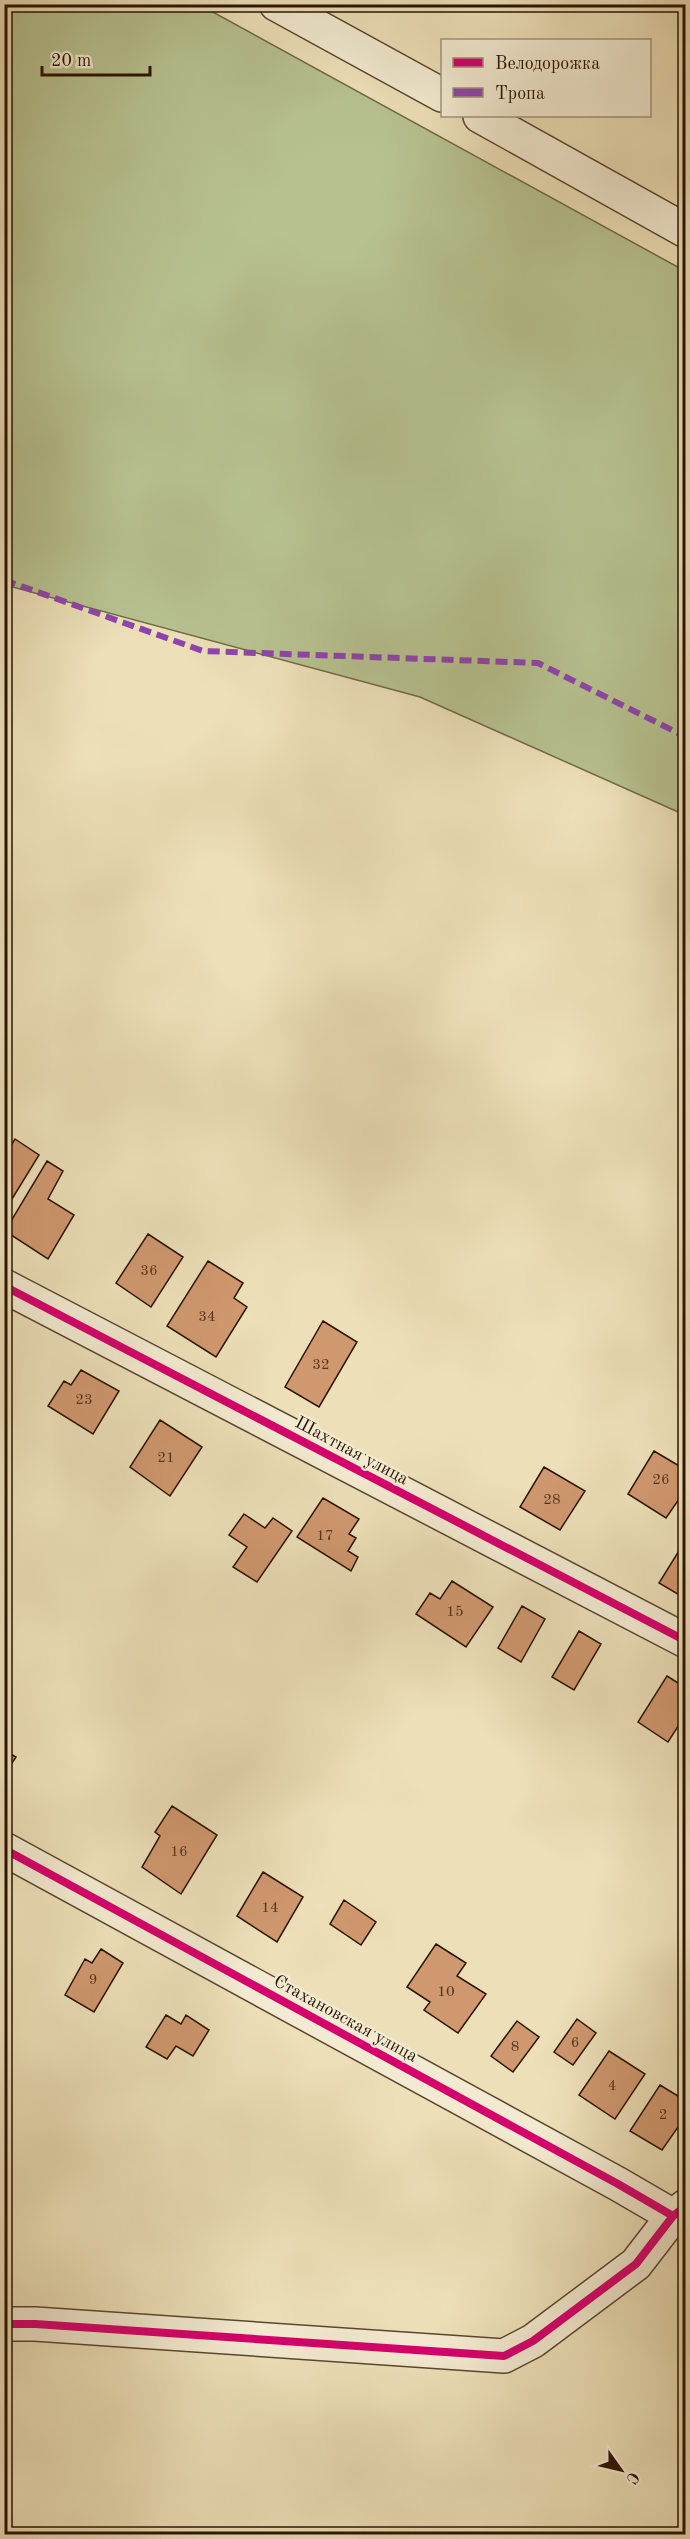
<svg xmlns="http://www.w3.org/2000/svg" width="690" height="2539" font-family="'Old Standard TT',serif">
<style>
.green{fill:#b7c290;stroke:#706a48;stroke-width:1.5}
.building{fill:#d0986f;stroke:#2a1200;stroke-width:1.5}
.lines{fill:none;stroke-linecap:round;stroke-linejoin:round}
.minor-casing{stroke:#5b462e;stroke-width:36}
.minor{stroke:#f3ebd1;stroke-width:33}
.quiet{stroke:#8e44ad;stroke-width:6;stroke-dasharray:12 6;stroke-linecap:butt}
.cycleway-casing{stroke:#f3ebd1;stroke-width:11}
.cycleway{stroke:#d6006c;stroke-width:8}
.labels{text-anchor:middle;stroke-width:5;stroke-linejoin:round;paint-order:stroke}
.number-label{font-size:15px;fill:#54341c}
.street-label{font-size:18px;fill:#2a1200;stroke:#f3ebd1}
</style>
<rect width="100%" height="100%" fill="#ede0b8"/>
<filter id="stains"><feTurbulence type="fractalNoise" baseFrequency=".00333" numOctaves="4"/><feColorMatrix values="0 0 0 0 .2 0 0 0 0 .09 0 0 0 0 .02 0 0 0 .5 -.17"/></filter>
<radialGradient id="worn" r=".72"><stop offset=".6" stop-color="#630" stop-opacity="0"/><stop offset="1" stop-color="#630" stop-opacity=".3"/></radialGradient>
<path class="green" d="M4,5H200L685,271V815L420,697L5,585Z"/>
<path class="building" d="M15,1139L39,1155L4,1212V1157Z
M47,1161L63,1171L48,1199L74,1215L48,1259L5,1231Z
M148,1234L183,1257L151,1307L116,1283Z
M208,1261L243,1283L234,1298L247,1307L216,1357L167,1326Z
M323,1321L357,1342L319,1407L285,1387Z
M81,1370L119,1391L93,1434L48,1406L64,1381L71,1385Z
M160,1420L202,1447L170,1496L130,1467Z
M654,1451L686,1470V1489L666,1518L628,1494Z
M544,1467L585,1491L560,1530L520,1507Z
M323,1498L359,1519L349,1534L356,1538L348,1551L358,1557L351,1571L297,1537Z
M244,1514L265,1528L273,1518L292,1531L257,1582L233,1567L247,1547L229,1535Z
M685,1541H686V1599L659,1583Z
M452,1581L493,1607L466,1647L416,1614L430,1593L440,1599Z
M522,1606L545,1619L521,1662L498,1648Z
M579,1631L601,1644L574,1690L552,1677Z
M667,1676L686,1688V1714L668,1742L638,1722Z
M4,1750L16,1757L4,1775Z
M172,1806L217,1835L181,1894L142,1867L160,1836L155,1832Z
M263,1872L303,1897L277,1942L237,1916Z
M344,1900L376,1922L361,1945L330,1924Z
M436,1944L466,1963L457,1976L486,1994L458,2033L424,2010L430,2002L407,1987Z
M101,1949L123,1963L94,2012L65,1995L85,1959L92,1963Z
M166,2015L181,2024L186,2015L209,2030L193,2056L176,2046L167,2059L146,2047Z
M577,2019L596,2033L573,2065L554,2052Z
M517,2021L539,2037L513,2072L491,2056Z
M609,2051L645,2074L615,2119L579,2095Z
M660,2085L686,2101V2132L678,2127L662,2150L630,2131Z"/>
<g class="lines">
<defs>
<path id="minor" d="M276,4L442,95
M480,116L686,231
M4,1286L686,1641
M4,1849L618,2184L673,2216
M4,2324H35L504,2356L533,2341L636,2264L673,2216L686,2206"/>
</defs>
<use href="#minor" class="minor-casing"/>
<use href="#minor" class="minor"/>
<path class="quiet" d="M4,580L203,651L538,663L686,737"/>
<defs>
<path id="cycleway" d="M4,1286L686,1641
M4,1849L618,2184L673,2216
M4,2324H35L504,2356L533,2341L636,2264L673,2216L686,2206"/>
</defs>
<use href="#cycleway" class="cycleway-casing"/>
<use href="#cycleway" class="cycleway"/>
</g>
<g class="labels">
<g class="number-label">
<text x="149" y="1275">36</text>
<text x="207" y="1321">34</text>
<text x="321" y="1369">32</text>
<text x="84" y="1404">23</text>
<text x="166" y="1462">21</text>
<text x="661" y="1484">26</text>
<text x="552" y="1504">28</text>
<text x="325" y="1540">17</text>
<text x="455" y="1616">15</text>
<text x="179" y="1856">16</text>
<text x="270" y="1912">14</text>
<text x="93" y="1984">9</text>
<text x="446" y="1996">10</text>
<text x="575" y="2047">6</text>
<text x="515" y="2051">8</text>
<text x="612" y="2090">4</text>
<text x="663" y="2119">2</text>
</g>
<g class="street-label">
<text transform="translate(352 1450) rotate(28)" y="6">Шахтная улица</text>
<text transform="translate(346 2018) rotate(29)" y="6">Стахановская улица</text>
</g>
</g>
<rect width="690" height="2539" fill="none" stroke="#ede0b8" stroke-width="24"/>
<rect x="6" y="6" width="678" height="2527" fill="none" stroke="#2a1200" stroke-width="3"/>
<rect x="12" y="12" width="666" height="2515" fill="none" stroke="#2a1200" stroke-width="1.5"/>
<rect x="441" y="39" width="210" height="78" fill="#f3ebd1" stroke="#a3947d" stroke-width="1.5"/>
<rect x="453" y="58" width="30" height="9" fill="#d6006c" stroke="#a3947d" stroke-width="1.5"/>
<text x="495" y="69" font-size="18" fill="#2a1200">Велодорожка</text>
<rect x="453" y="88" width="30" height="9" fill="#8e44ad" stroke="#a3947d" stroke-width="1.5"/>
<text x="495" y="99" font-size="18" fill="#2a1200">Тропа</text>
<g transform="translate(621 2470) rotate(124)" stroke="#f3ebd1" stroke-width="4.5" paint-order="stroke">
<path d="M0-4.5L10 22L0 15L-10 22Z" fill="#2a1200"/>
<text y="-9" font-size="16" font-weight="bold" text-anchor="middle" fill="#2a1200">С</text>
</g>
<path d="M42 66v9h108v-9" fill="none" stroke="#2a1200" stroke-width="3"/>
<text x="51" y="66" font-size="18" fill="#2a1200" stroke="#f3ebd1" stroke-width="4.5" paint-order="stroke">20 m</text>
<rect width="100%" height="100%" filter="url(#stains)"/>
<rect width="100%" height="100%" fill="url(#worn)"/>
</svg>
